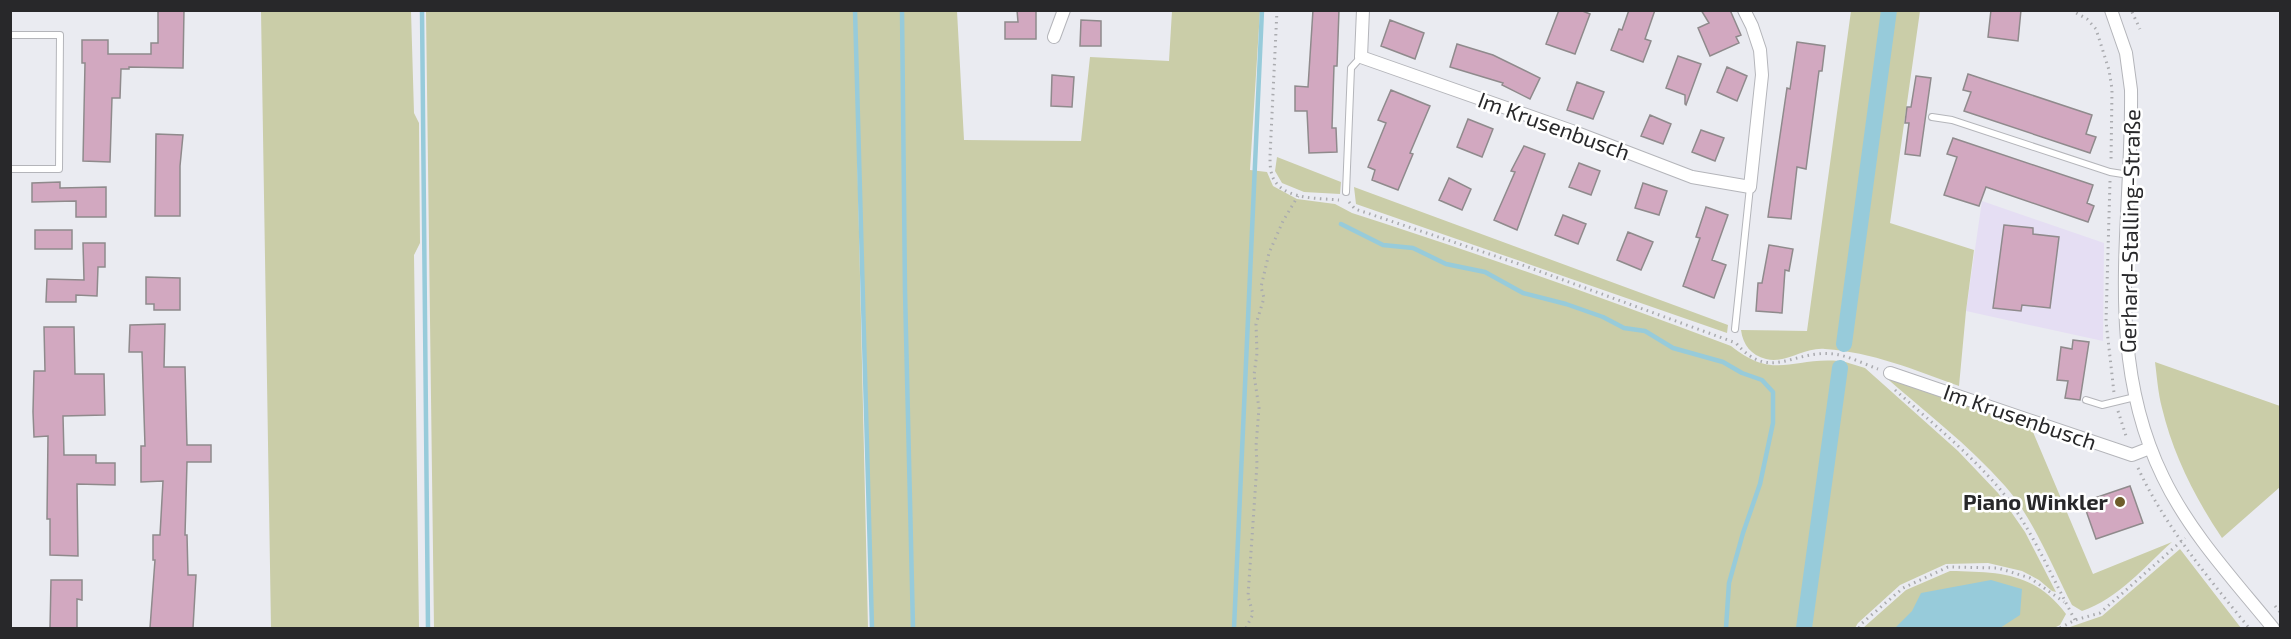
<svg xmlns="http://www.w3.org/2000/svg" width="2291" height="639" font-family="'Exo 2',sans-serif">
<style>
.education{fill:#e5def3}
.green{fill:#cacda8}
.water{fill:#97cbda}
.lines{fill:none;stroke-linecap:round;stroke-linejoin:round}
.stream{stroke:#97cbda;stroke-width:4.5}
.canal{stroke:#97cbda;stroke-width:16}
.building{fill:#d2a8c0;stroke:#8f8a8c;stroke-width:1.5}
.lane-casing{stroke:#b4b5ba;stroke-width:8}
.street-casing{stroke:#b4b5ba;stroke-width:14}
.path{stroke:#aaabaf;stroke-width:3;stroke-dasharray:1.5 4.5;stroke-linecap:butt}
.lane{stroke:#fff;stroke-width:6}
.street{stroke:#fff;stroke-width:12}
.poi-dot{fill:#6d5c2a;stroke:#fff;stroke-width:2}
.labels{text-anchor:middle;stroke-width:5;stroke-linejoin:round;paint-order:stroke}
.street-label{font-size:22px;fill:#28282a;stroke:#fff}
.poi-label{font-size:22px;font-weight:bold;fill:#28282a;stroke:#fff;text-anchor:end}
</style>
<rect width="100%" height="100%" fill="#eaebf1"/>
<path class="education" d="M1982,201L2104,243L2103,341L1966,311Z"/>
<path class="green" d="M261,11H411L414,113L419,123L420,243L414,255L419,628H271Z
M426,11H854L868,628H434Z
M856,11H957L964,140L1081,141L1090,57L1169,61L1172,11H1260L1250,170L1267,172L1273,186L1297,199L1335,204L1352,213C1480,254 1606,299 1731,346C1775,381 1791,357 1839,361L1803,628H873Z
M1851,11H1920L1890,223L1974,250L1966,311L1959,386C1915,370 1872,352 1825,349C1804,347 1787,364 1766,359C1751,355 1743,345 1741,330L1807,331Z
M1277,157L1341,182L1340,194L1304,192L1282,183L1275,171Z
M1354,187L1728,325L1727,333L1356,204Z
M1842,361L1865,368L1958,451L1998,493L2025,532L2056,592L2052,591L2039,580L2022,571L1988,563L1946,564L1900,585L1858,623L1855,628H1807Z
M2155,362L2280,406V487L2222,538C2195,498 2173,454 2162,408C2158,393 2157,377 2155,362Z
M1883,375L2030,425L2093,574L2172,542C2145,566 2118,599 2082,611L2072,605C2053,568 2032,516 2005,486C1969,445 1924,411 1883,375Z
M2180,549L2241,628H2067L2102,616Z
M1950,571C1998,572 2035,572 2066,614L2060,625L2054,628H1863L1906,590Z"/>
<path class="water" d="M1991,580L2022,589L2020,615L2000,628H1895L1912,611L1921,593Z"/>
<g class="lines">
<path class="stream" d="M422,10L428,628
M855,10L872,628
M902,10L905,291L913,628
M1341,224L1383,245L1413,248L1446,264L1485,272L1523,293L1566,304L1603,317L1624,328L1645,331L1673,348L1723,362L1742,373L1762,380L1773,392V423L1760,484L1743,533L1729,583L1726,628
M1234,628L1262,10"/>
<path class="canal" d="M1844,344L1889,10
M1804,628L1840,368"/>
</g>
<path class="building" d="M158,10H184L183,68L129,67V69H121L120,98H112L110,162L83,161L85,63H82V40H108V54H151V43H158Z
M1017,10H1036V39H1005V22H1018Z
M1313,10H1339L1337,66H1334L1332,128H1336L1337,152L1309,153L1307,111H1295V86L1308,87Z
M1559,10H1580L1590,14L1575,54L1546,44Z
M1629,10H1655L1645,39L1651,41L1643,62L1611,50L1619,29L1622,30Z
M1701,10H1730L1741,35L1736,37L1739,43L1710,56L1698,28L1709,23Z
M1991,10H2021L2018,41L1988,37Z
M1081,20L1101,21V46H1080Z
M1390,20L1424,33L1415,59L1381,46Z
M1797,42L1825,46L1822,71H1819L1806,169L1797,167L1791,219L1768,217L1787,88L1790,89Z
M1457,44L1493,55L1540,78L1530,99L1502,85L1503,83L1450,67Z
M1678,56L1701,64L1686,105L1685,104V95L1666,88Z
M1727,67L1747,76L1737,101L1717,92Z
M1968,74L2092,115L2086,134L2096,137L2090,153L1964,111L1971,92L1963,90Z
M1052,75L1074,77L1072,107L1051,106Z
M1916,76L1931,78L1920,156L1905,154L1909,123H1905L1907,107H1911Z
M1577,82L1604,92L1593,119L1567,110Z
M1391,90L1430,106L1410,153L1413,154L1398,190L1372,180L1375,170L1368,167L1386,123L1378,120Z
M1650,115L1671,124L1663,144L1641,136Z
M1468,119L1493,129L1482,157L1457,147Z
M1701,130L1724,138L1715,161L1692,152Z
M156,134L183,135L180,166V216H155Z
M1953,138L2093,185L2087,203L2094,206L2088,222L1986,187L1979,206L1944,195L1957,157L1947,154Z
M1524,146L1545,154L1517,230L1494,220L1515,172L1511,171Z
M1579,163L1600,171L1591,195L1569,187Z
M1449,178L1471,189L1462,210L1439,200Z
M60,182V188L106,187V217H76V201L32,202V183Z
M1643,183L1667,191L1659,215L1635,208Z
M1706,207L1728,215L1712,260L1726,265L1714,298L1683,286L1700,238L1696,237Z
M1563,215L1586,224L1578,244L1555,235Z
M2004,225L2033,228V234L2059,237L2050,308L2022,305L2021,311L1993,308Z
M35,230H72V249H35Z
M1628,232L1653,242L1641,270L1617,260Z
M83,243H105V267H98L97,296L76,295V302H46L47,279L84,280Z
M1769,245L1793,249L1789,271L1785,270L1782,313L1756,311L1758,283H1762Z
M146,277L180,278V310H154V304H146Z
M165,324L164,367H185L187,445H211V462H187L185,535H187L188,575H196L193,628H150L155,560H153V535H160L163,481L141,482V446H145L142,352H129L130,325Z
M44,327H74L75,374H104L105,415L63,416L64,455H96V463H115V485L77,484L78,556L50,555V519H47L48,436L34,437L33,412L34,371H45Z
M2073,340L2089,342L2080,400L2065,398L2068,381L2057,380L2061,347L2072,349Z
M2130,486L2143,523L2096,539L2083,502Z
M51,580H82V600L77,599V628H50Z"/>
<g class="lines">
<defs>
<path id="lane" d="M10,35H60L59,169H10
M1932,117L1952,120L2110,172L2129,175
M1346,192L1351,68L1361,57
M1735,329L1750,187
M2086,400L2102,405L2135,397"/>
<path id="street" d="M1363,10L1361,57L1572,131L1692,177L1750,187L1762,75L1760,50L1752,26L1744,10
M2111,10L2126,53L2131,90C2133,223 2102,352 2163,477C2190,533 2234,580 2273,628
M1054,37L1064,10
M1890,373L2132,455L2150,448"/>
</defs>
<use href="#lane" class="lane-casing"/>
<use href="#street" class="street-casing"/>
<path class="path" d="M1277,10L1270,156C1270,162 1270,169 1272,175C1280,200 1318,198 1339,200
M2071,10L2087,19L2096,29L2109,70L2112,89L2111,162
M2132,12L2140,29
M2110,181L2106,321L2114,393
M1349,202L1355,209L1525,266L1736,343C1770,383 1793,349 1834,354C1849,356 1864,364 1878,369
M1895,390C1931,422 1968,452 1999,488C2030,524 2052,578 2075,620
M2118,411L2127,439
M2138,468C2166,528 2208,577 2249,628
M2275,606L2280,612
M1246,628L1253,614L1248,596L1257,464L1256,446L1259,408L1254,375L1257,353L1256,324L1264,298L1261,287L1269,253L1283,221L1298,196
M1859,628L1861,624L1903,588L1948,567L1998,568L2030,578L2064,602
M2060,628L2075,620L2100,613L2185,538"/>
<use href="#lane" class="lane"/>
<use href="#street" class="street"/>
</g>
<circle class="poi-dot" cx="2120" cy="502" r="6"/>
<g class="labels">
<g class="street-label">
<text transform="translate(1554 126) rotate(20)" y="8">Im Krusenbusch</text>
<text transform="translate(2130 231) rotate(-89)" y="8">Gerhard-Stalling-Straße</text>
<text transform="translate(2020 417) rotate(19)" y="8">Im Krusenbusch</text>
</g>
<g class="poi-label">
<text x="2108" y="510">Piano Winkler</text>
</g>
</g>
<rect width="2291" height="639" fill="none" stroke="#28282a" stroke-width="24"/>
</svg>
